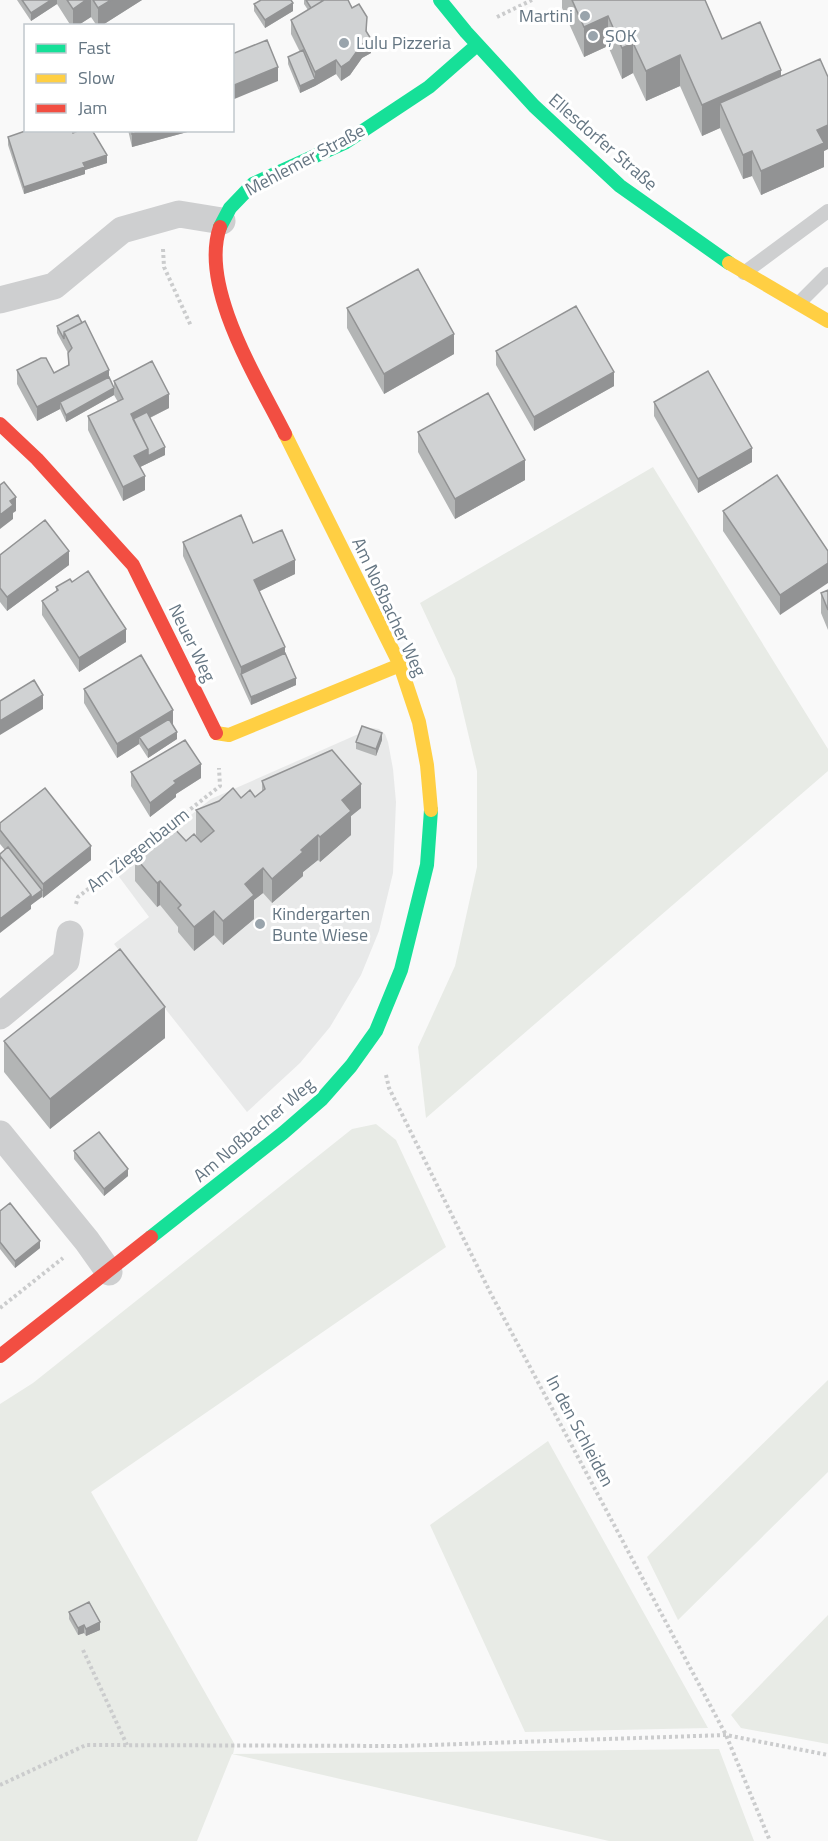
<svg xmlns="http://www.w3.org/2000/svg" width="828" height="1841" font-family="'Titillium Web',sans-serif">
<style>
.built{fill:#e8e9e9}
.green{fill:#e8ebe6}
.lines{fill:none;stroke-linecap:round;stroke-linejoin:round}
.path{stroke:#cbcccd;stroke-width:4;stroke-dasharray:3 3;stroke-linecap:butt}
.lane{stroke:#cecfd0;stroke-width:14}
.street{stroke:#cecfd0;stroke-width:27}
.fast{stroke:#16e098;stroke-width:14}
.slow{stroke:#ffcf43;stroke-width:14}
.jam{stroke:#f24e42;stroke-width:14}
.wall{fill:#b3b5b5}
.shaded-wall{fill:#929394}
.building{fill:#d0d2d3;stroke:#929394;stroke-width:1.5}
.poi-dot{fill:#99a4ac;stroke:#fff;stroke-width:2}
.labels{text-anchor:middle;stroke-width:6;stroke-linejoin:round;paint-order:stroke}
.poi-label{font-size:18px;fill:#657683;stroke:#fff;text-anchor:start}
.street-label{font-size:18px;fill:#657683;stroke:#fff}
</style>
<rect width="100%" height="100%" fill="#f9f9f9"/>
<path class="built" d="M372,728L379,729L385,734L388,742L393,769L396,802L393,873L379,931L361,975L330,1027L300,1063L247,1112L114,944L149,917L117,874L211,799Z"/>
<path class="green" d="M653,467L828,749V771L426,1118L418,1047L455,966L477,867V771L455,678L420,603Z
M376,1124L396,1140L446,1247L91,1492L231,1738L235,1745L233,1754L719,1749L754,1841H609L232,1754L197,1841H0V1404L33,1383L352,1129Z
M828,1380V1472L678,1620L647,1557Z
M548,1441L708,1728L525,1732L430,1525Z
M828,1615V1744L741,1728L731,1715Z"/>
<g class="lines">
<path class="path" d="M497,17L532,0
M163,249L164,267L191,326
M76,904L78,897L220,786L219,768
M386,1075L389,1088L490,1292L726,1735L770,1841
M0,1308L63,1258
M83,1650L127,1745
M0,1785L86,1745L401,1746L726,1735L828,1755"/>
<path class="lane" d="M744,273L828,211
M799,303L828,274"/>
<path class="street" d="M0,300L54,286L122,230L179,214L222,221
M0,1016L66,961L70,934
M0,1134L87,1241L109,1272"/>
<path class="fast" d="M440,0L466,32L534,106L620,186L729,263
M220,227L230,208L253,184L346,142L429,87L477,45
M151,1237L283,1133L321,1100L351,1066L376,1031L401,970L427,865L431,810"/>
<path class="slow" d="M729,263L828,321
M285,434L400,665L419,722L427,765L431,810
M216,733L229,735L400,665"/>
<path class="jam" d="M220,227C199,287 258,380 285,434
M0,424L37,459L133,565L216,733
M0,1356L151,1237"/>
</g>
<path class="wall" d="M17,0H142L101,26H97L91,17L77,26H71L57,4L31,21Z
M304,0H348L367,32L371,53L362,58L350,75L341,81L336,74L315,86L300,93L288,64V57L300,52L291,34V20L308,10L304,4Z
M562,0H705L722,39L781,76L828,77V149L824,151V167L761,195L752,176L743,179L720,128L702,136L680,86L646,101L633,73L622,79L608,46L584,57L562,8Z
M254,4L293,11L265,28L254,11Z
M128,130H191V131L132,147Z
M73,133L107,163L85,170V174L24,194L8,145V137Z
M347,308L454,354L384,394L347,328Z
M57,326L109,377L114,388V381L169,408L150,418L165,455L140,467L145,490L123,501L88,430V416L118,402L114,395L66,422L60,409L37,421L17,384V370L54,373L68,366V353L57,333Z
M496,351L614,386L534,431L496,365Z
M654,402L752,462L698,493L654,416Z
M418,432L525,480L455,519L418,452Z
M723,511L828,551L780,615L723,531Z
M183,542L253,543L295,574L259,591L285,653L296,685L251,705L183,556Z
M0,555L69,565L7,611L0,602Z
M72,582L126,642L79,672L42,615V601L56,592V587Z
M828,590V630L821,613V593Z
M84,689L173,724H172L177,739L148,758L139,744L117,758L84,703Z
M382,740L376,756L356,749V742Z
M131,772L201,778L176,794V797L150,817L131,786Z
M262,781L361,808L351,816V835L320,862L318,860L303,872V876L272,903L263,893L254,900V919L223,945L214,935L194,951L178,932V927L160,905L157,907L135,881V857L186,841L201,842L196,835V810L241,798L255,797L262,791Z
M0,823L91,860L43,898L42,896L31,905V909L5,850L0,844Z
M165,1038L50,1129L4,1072V1041Z
M74,1151L128,1176L104,1196L74,1159Z
M0,1211L40,1248L15,1268L0,1249Z
M69,1612L100,1630L86,1636L84,1633L78,1635L69,1619Z"/>
<path class="shaded-wall" d="M51,0H57V4L31,21V13Z
M86,0H91V17L77,26H73V9Z
M111,0H142L101,26H98V8Z
M293,3V11L265,28V20Z
M608,16V46L584,57V27Z
M367,17L366,42L371,39V53L362,58L350,75L341,81V67Z
M633,43V73L622,79V48Z
M680,55V86L646,101V71Z
M336,60V74L315,86L300,93V86L315,79V72Z
M278,67V81L232,100V86Z
M781,70V100L720,103V128L702,136V105Z
M828,125V149L824,151V167L761,195V171L817,130Z
M143,130H191V131L132,147V134Z
M752,151V176L743,179V155Z
M107,155V163L85,170V174L24,194V187L83,163Z
M454,334V354L384,394V374Z
M109,370V384L60,402V409L37,421V407Z
M614,372V386L534,431V417Z
M114,388V395L66,422V415Z
M169,394V408L133,426L131,414Z
M165,447V455L134,470V456L148,449Z
M752,448V462L698,493V479Z
M525,460V480L455,519V499Z
M145,476V490L123,501V487Z
M16,497V511L13,513V519L0,529V515L10,501Z
M69,551V565L7,611V597Z
M295,560V574L254,594V580Z
M828,563V583L780,615V595Z
M126,629V642L79,672V658Z
M285,647V661L241,674V681V667Z
M296,678V685L251,705V697Z
M43,695V709L0,735V721Z
M173,710V724L143,742L139,737V744L117,758V744Z
M177,732V739L148,758V750Z
M382,733V740L376,756V749Z
M201,764V778L176,794V797L150,817V803L174,781Z
M361,784V808L351,816V835L320,862V837L342,800Z
M318,835V860L303,872V876L272,903V879L301,850Z
M91,846V860L43,898V884Z
M263,868V893L254,900V919L223,945V921L245,884Z
M160,881V905L157,907V883Z
M42,890V897L31,905V909L0,933V919L31,895Z
M214,911V935L194,951V927Z
M165,1007V1038L50,1129V1099Z
M128,1169V1176L104,1196V1189Z
M40,1241V1248L15,1268V1261Z
M100,1622V1630L86,1636V1629Z
M84,1625V1633L78,1635V1628Z"/>
<path class="building" d="M22,0H51L31,13Z
M67,0H86L73,9Z
M93,0H111L98,8Z
M261,0H291L293,3L265,20L254,4Z
M306,0H324L311,8Z
M324,0H348L352,8L359,4L367,17L366,31L371,39L362,44L350,61L341,67L336,60L315,72L291,20Z
M572,0H705L722,39L760,22L781,70L702,105L680,55L646,71L633,43L622,48L608,16L584,27Z
M267,40L278,67L232,86V54Z
M303,50L315,79L300,86L288,57Z
M820,59L828,77V125L817,130L824,143L761,171L752,151L743,155L720,103Z
M28,130H72L73,133L80,130H92L107,155L83,163L85,167L24,187L8,137Z
M132,130H143L132,134Z
M418,269L454,334L384,374L347,308Z
M576,306L614,372L534,417L496,351Z
M78,315L82,323L64,332V339L57,326Z
M85,321L109,370L37,407L17,370L41,358H46L54,373L69,365L68,353L72,348L64,332Z
M152,361L169,394L131,414L148,449L134,456L145,476L123,487L88,416L123,399L114,381Z
M708,371L752,448L698,479L654,402Z
M109,377L114,388L66,415L60,402Z
M488,393L525,460L455,499L418,432Z
M147,412L165,447L148,456V449L133,419Z
M777,475L828,551V563L780,595L723,511Z
M4,482L16,497L10,501L13,505L0,515V485Z
M241,515L253,543L282,530L295,560L254,580L285,647L241,667L183,542Z
M45,520L69,551L7,597L0,588V555Z
M88,571L126,629L79,658L42,601L58,590L56,587L70,579L72,582Z
M828,590V610L821,593Z
M285,653L296,678L251,697L241,674Z
M141,655L173,710L117,744L84,689Z
M34,680L43,695L0,721V701Z
M169,719L177,732L148,750L139,737Z
M362,726L382,733L376,749L356,742Z
M185,740L201,764L174,781L176,783L150,803L131,772Z
M332,750L361,784L342,800L351,811L320,837L318,835L301,850L303,852L272,879L263,868L245,884L254,895L223,921L214,911L194,927L178,908L181,905L160,881L157,883L135,857L172,826L186,841L194,834L201,842L214,831L196,810L219,801L233,788L241,798L250,790L255,797L265,789L262,781Z
M45,788L91,846L43,884L0,830V823Z
M8,847L42,890L31,898V895L0,856V854Z
M0,856L31,895L0,919Z
M120,949L165,1007L50,1099L4,1041Z
M99,1132L128,1169L104,1189L74,1151Z
M10,1203L40,1241L15,1261L0,1242V1211Z
M89,1602L100,1622L86,1629L84,1625L78,1628L69,1612Z"/>
<g class="poi-dot">
<circle cx="585" cy="16" r="6"/>
<circle cx="593" cy="36" r="6"/>
<circle cx="344" cy="43" r="6"/>
<circle cx="260" cy="924" r="6"/>
</g>
<g class="labels">
<g class="poi-label">
<text x="573" y="22" text-anchor="end">Martini</text>
<text x="605" y="42">ŞOK</text>
<text x="356" y="49">Lulu Pizzeria</text>
<text x="272" y="920">Kindergarten<tspan x="272" dy="21">Bunte Wiese</tspan></text>
</g>
<g class="street-label">
<text transform="translate(603 142) rotate(41)" y="6">Ellesdorfer Straße</text>
<text transform="translate(305 160) rotate(-28)" y="6">Mehlemer Straße</text>
<text transform="translate(389 607) rotate(65)" y="6">Am Noßbacher Weg</text>
<text transform="translate(192 643) rotate(64)" y="6">Neuer Weg</text>
<text transform="translate(138 850) rotate(-38)" y="6">Am Ziegenbaum</text>
<text transform="translate(254 1130) rotate(-40)" y="6">Am Noßbacher Weg</text>
<text transform="translate(580 1431) rotate(62)" y="6">In den Schleiden</text>
</g>
</g>
<rect x="24" y="24" width="210" height="108" fill="#ffffff" stroke="#c1c8cd" stroke-width="1.5"/>
<rect x="36" y="44" width="30" height="9" fill="#16e098" stroke="#c1c8cd" stroke-width="1.5"/>
<text x="78" y="54" font-size="18" fill="#657683">Fast</text>
<rect x="36" y="74" width="30" height="9" fill="#ffcf43" stroke="#c1c8cd" stroke-width="1.5"/>
<text x="78" y="84" font-size="18" fill="#657683">Slow</text>
<rect x="36" y="104" width="30" height="9" fill="#f24e42" stroke="#c1c8cd" stroke-width="1.5"/>
<text x="78" y="114" font-size="18" fill="#657683">Jam</text>
</svg>
